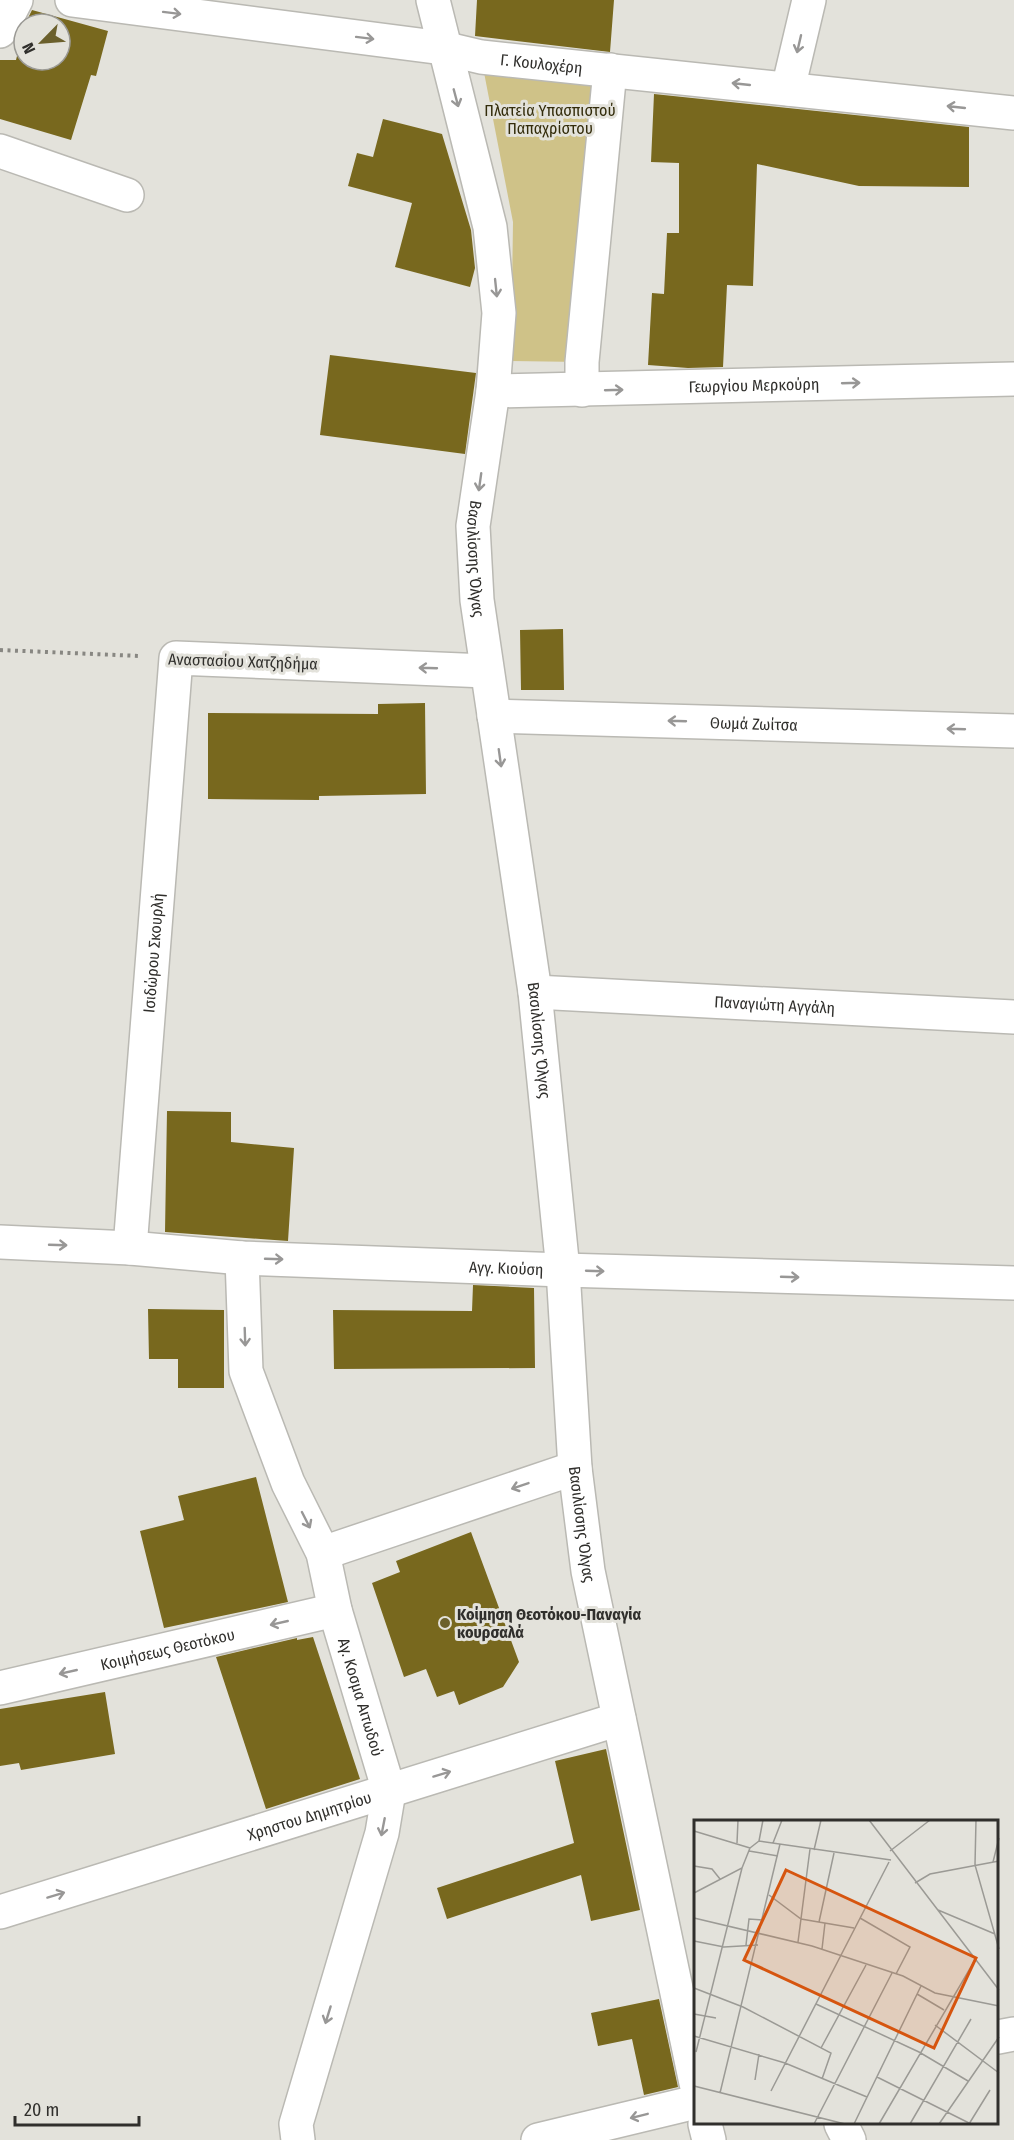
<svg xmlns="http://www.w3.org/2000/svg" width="1014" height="2140" font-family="'Fira Sans Condensed',sans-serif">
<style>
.green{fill:#cfc288}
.building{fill:#78681e}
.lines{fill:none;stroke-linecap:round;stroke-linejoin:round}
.minor-casing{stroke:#bab9b3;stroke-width:36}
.major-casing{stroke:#bab9b3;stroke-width:36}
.path{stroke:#888782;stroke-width:4;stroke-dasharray:3 4.5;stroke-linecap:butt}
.minor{stroke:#fff;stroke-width:33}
.major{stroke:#fff;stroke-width:33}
.oneway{stroke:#989796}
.poi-dot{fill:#6b602c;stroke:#e3e2db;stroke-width:2}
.labels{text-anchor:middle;stroke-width:6;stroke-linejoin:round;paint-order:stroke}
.street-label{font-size:16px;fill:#302f2c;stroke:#e3e2db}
.park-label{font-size:16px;fill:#332c0b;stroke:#e3e2db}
.poi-label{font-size:16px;font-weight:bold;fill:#302f2c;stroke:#e3e2db;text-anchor:start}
.inset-road{fill:none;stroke:#9b9a95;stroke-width:1.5}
.view{fill:#d6550f;fill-opacity:0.15;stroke:#d6550f;stroke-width:3}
.inset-edge{fill:none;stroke:#302f2c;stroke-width:3}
</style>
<rect width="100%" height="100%" fill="#e3e2db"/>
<path class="green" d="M481,57L610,70L582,362L511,361L513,222Z"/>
<path class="building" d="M477,0H614L610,52L475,36Z
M32,10L108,31L96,76L91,75L71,140L0,119V60H16L24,28V60H60V24H25Z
M654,94L969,127V187L859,186L757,164L753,286L727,285L723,367L688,368L648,365L652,293L664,294L667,233H679V163L651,162Z
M383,119L442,134L471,230L475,268L470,287L395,267L412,203L348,186L357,153L373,157Z
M330,355L476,373L465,454L320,435Z
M563,629L564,690H521L520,630Z
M425,703L426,794L319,796V800L208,799V713L378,714V704Z
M167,1111L231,1112V1142L294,1148L288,1241L165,1232Z
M473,1285L534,1288L535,1368L334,1369L333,1310L472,1311Z
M148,1309L224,1310V1388H178V1359H149Z
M256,1477L288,1602L164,1628L140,1531L184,1520L178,1496Z
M471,1532L519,1662L503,1687L459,1705L454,1691L437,1697L426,1669L404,1677L372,1583L400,1572L396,1561Z
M313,1637L360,1779L266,1809L216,1657L297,1638V1640Z
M105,1692L115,1754L21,1770L19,1763L0,1766V1709Z
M606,1749L640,1910L591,1921L581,1875L447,1919L437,1888L574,1843L555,1761Z
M659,1999L678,2087L644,2095L632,2039L598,2046L591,2013Z"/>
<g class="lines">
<defs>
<g id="minor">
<path id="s1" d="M72,0L443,48L481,57L1014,113"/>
<path id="s2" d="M433,0L490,227L499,313L493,391L473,526L477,600L535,992L563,1270L575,1468L588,1571L696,2083"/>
<path d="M788,89L809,0"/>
<path d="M0,151L127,195"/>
<path d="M582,390V362L610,70"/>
<path id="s3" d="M493,391L1014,379"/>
<path id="s4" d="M494,716L1014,731"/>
<path id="s5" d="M535,992L1014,1017"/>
<path id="s6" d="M0,1242L130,1248L242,1258L563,1270L1014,1283"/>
<path id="s7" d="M130,1248L176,658L486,671"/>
<path id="s8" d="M242,1258L246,1371L288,1483L323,1553L335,1610L389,1791L382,1833L296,2124L298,2140"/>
<path d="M323,1553L575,1468"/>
<path id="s9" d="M0,1688L335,1610"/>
<path id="s10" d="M0,1912L619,1719"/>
<path d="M998,2037L1014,2034"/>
<path d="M705,2124L709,2140"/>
<path d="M841,2124L849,2140"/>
<path d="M538,2140L696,2102"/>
</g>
<path id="major" d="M0,31L16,0"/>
</defs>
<use href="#minor" class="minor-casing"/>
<use href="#major" class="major-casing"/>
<path class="path" d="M0,650L140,656"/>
<use href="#minor" class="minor"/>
<use href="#major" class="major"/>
</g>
<defs><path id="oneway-shaft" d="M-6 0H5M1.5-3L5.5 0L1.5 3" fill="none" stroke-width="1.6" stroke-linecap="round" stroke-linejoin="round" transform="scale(1.5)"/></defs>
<g class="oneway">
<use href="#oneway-shaft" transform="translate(172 13) rotate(7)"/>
<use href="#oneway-shaft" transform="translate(365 38) rotate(7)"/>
<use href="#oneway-shaft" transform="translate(799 44) rotate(103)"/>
<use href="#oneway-shaft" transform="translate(741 84) rotate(-174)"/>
<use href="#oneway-shaft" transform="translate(456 98) rotate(75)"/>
<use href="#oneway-shaft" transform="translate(956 107) rotate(-174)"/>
<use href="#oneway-shaft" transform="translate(496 288) rotate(84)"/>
<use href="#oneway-shaft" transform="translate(851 383) rotate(-2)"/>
<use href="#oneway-shaft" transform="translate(614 390) rotate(-2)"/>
<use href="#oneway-shaft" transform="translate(480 482) rotate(98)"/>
<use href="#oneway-shaft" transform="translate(428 668) rotate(-178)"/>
<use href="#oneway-shaft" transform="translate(677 721) rotate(-178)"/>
<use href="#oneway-shaft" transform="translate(956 729) rotate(-178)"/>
<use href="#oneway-shaft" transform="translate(500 758) rotate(82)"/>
<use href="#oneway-shaft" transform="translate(58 1245) rotate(2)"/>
<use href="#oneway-shaft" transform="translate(274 1259) rotate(2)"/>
<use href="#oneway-shaft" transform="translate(595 1271) rotate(2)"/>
<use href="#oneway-shaft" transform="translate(790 1277) rotate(2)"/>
<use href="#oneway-shaft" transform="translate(245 1337) rotate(88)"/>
<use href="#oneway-shaft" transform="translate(520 1486) rotate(161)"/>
<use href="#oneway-shaft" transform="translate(306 1520) rotate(63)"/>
<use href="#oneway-shaft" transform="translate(279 1623) rotate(167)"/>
<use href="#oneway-shaft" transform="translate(68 1672) rotate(167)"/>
<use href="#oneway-shaft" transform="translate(442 1774) rotate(-17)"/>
<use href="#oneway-shaft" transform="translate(383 1827) rotate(101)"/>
<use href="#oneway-shaft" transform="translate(56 1895) rotate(-17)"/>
<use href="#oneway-shaft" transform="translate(328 2015) rotate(107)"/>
<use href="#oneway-shaft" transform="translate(639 2116) rotate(166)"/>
</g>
<circle class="poi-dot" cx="445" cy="1623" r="6"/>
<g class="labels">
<g class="street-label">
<text dy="6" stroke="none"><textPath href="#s1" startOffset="474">Γ. Κουλοχέρη</textPath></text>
<text dy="6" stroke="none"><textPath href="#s3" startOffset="261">Γεωργίου Μερκούρη</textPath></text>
<text dy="6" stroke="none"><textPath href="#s2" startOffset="568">Βασιλίσσης Όλγας</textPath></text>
<text transform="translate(243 661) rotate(2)" y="6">Αναστασίου Χατζηδήμα</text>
<text dy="6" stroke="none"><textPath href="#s4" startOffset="260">Θωμά Ζωίτσα</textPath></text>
<text dy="6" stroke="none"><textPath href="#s7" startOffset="296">Ισιδώρου Σκουρλή</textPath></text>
<text dy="6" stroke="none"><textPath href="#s5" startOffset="240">Παναγιώτη Αγγάλη</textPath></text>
<text dy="6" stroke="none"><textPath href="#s2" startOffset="1054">Βασιλίσσης Όλγας</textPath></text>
<text dy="6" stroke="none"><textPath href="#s6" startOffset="507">Αγγ. Κιούση</textPath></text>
<text dy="6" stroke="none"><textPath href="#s2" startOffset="1540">Βασιλίσσης Όλγας</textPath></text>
<text dy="6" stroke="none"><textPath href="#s9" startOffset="172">Κοιμήσεως Θεοτόκου</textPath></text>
<text dy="6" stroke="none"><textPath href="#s8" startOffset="460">Αγ. Κοσμα Αιτωδού</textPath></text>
<text dy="6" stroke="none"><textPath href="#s10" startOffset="324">Χρηστου Δημητρίου</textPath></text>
</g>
<g class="park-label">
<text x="550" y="116">Πλατεία Υπασπιστού<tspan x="550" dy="18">Παπαχρίστου</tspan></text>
</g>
<g class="poi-label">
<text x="457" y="1620">Κοίμηση Θεοτόκου-Παναγία<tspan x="457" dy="18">κουρσαλά</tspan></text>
</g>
</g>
<g transform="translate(694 1820)">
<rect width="304" height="304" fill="#e3e2db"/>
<path class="inset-road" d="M175,0L305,170M282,0L281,45L305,129M0,11L56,28M65,21L69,0M43,23L44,0M79,23L88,0M56,28L65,21L197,40M120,30L127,0M55,31L84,36M196,31L236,0M299,42L305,18M0,46L18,49L26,59M221,63L236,54L305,41M0,73L48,48L56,28M75,75L107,99L160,108M244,90L301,114M0,98L118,126L209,156L241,173L305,186M166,98L216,127L202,154M125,102L140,33M0,121L30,127L64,125M104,122L116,29M52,125L55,99L69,100M128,129L131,103M0,168L49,187L137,233L128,259M223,174L250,190M122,184L225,232L274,261M0,194L22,198M241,205L305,253M0,216L91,243L173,277M127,228L172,145M2,232L48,48M183,257L277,304M61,260L65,234M0,266L151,304M77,271L195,42M26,273L86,24M120,304L198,153M160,304L227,166M185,304L281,140M216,304L277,199M245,304L305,217M275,304L296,270"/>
<path class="view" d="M92,50L282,138L240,228L50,140Z"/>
<rect width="304" height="304" class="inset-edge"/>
</g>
<g transform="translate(42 42) rotate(245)"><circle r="28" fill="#e3e2db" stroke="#9b9a95" stroke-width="1.5"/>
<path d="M0-4.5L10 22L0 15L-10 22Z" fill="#6b602c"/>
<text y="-9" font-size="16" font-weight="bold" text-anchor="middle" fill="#302f2c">N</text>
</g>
<path d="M15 2116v9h124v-9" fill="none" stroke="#302f2c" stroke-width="3"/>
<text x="24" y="2116" font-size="18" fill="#302f2c" stroke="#e3e2db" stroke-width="4.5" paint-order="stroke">20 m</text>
</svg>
